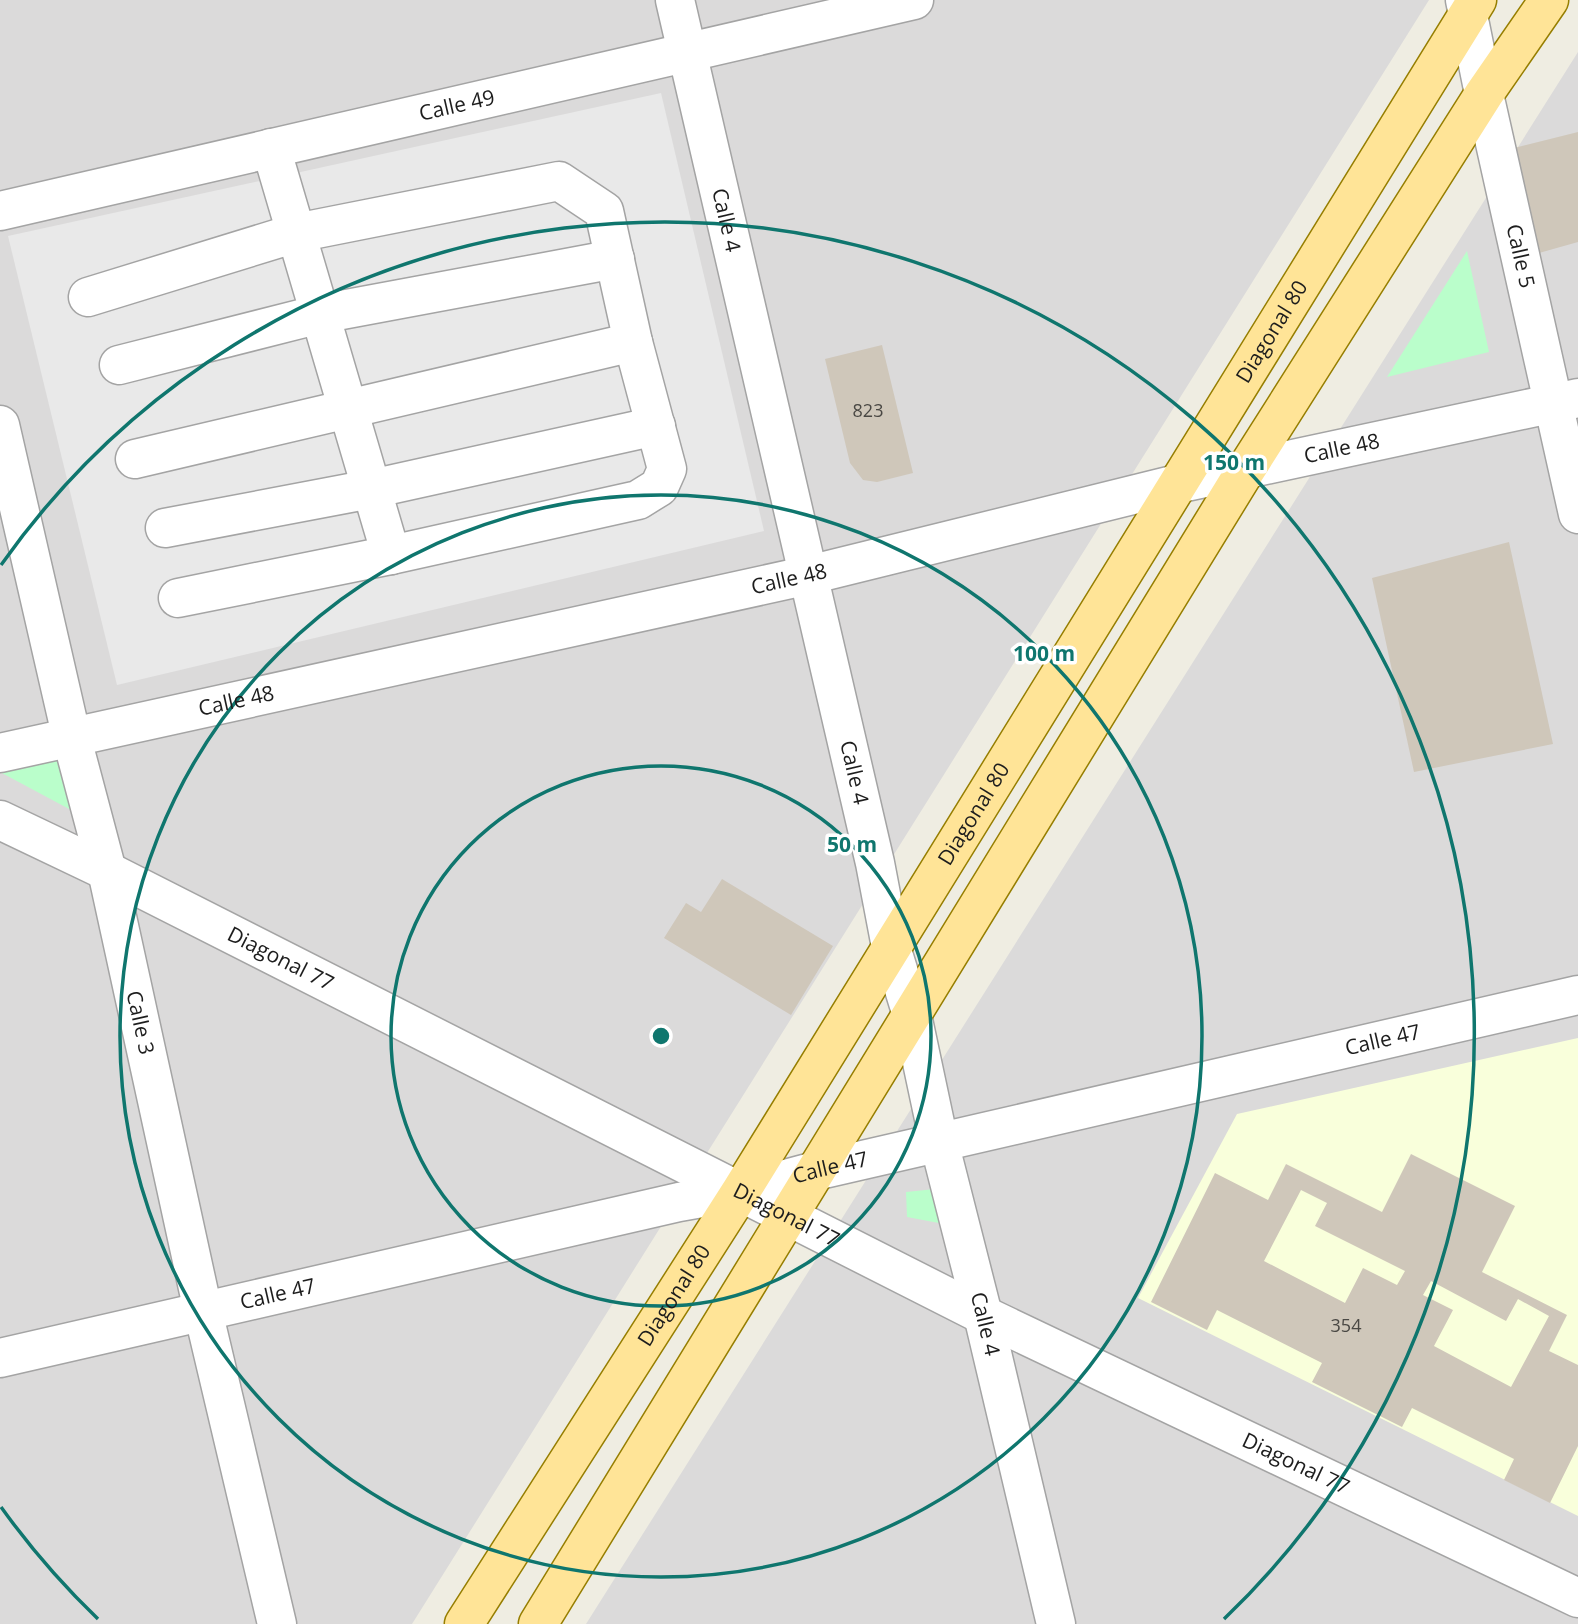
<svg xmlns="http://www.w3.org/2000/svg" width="1578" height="1624" font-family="'Open Sans',sans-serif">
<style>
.residential{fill:#dbdada}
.education{fill:#f9ffdb}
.park{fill:#bafecb}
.parking{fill:#e9e9e9}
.building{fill:#cfc7ba;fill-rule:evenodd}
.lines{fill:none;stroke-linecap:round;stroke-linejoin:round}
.minor-casing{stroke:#a4a4a4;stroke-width:41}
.major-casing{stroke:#967e00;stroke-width:41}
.minor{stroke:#fff;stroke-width:38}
.major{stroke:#ffe497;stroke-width:38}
.ring{fill:none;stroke:#0f766e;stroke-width:3.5}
.labels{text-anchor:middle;stroke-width:7;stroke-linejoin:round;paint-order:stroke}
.number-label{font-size:18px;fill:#4a4844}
.street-label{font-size:21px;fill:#1d1d1d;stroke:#fff}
.centre{fill:#0f766e;stroke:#fff;stroke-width:3.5}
.ring-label{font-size:21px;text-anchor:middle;font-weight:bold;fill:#0f766e;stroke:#fff;stroke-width:7;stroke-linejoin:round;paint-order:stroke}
</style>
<rect width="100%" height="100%" fill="#efede2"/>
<path class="residential" d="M0,0H1429L412,1624H0Z
M1578,52V1624H586Z"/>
<path class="education" d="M1578,1038V1516L1138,1298L1237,1114Z"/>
<path class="park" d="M1467,251L1489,352L1387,377Z
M58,758L71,810L0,772Z
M935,1189L944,1224L907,1217L906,1192Z"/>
<path class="parking" d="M661,93L764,531L117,685L8,236Z"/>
<path class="building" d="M1578,132V242L1539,253L1510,149Z
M882,345L913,473L877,482L863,480L850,463L825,359Z
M1509,542L1553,744L1414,772L1372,578Z
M722,879L833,946L791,1015L664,938L686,903L701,912Z
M1411,1154L1515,1206L1482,1272L1567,1315L1549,1351L1578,1365V1446L1550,1503L1504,1480L1514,1459L1412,1408L1402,1427L1312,1382L1322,1363L1217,1310L1207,1330L1151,1302L1215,1173L1268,1200L1286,1164L1382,1212ZM1301,1190L1327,1203L1315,1226L1405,1271L1397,1285L1363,1268L1345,1303L1264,1261ZM1431,1281L1506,1321L1518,1299L1549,1316L1511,1387L1434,1346L1453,1310L1423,1295Z"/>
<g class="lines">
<defs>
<g id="minor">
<path id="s1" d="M675,0L875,863L891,947L912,1015L939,1142L983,1315L1056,1624"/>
<path id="s2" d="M1465,0L1484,94L1578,514"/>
<path d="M271,148L391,555"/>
<path id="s3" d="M0,211L914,0"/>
<path d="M88,297L296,233L559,181L604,211L633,342L667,469L659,487L638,500L391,555L178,598"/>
<path d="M119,365L320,314L615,259"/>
<path id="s4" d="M0,425L72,739L107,871L203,1311L277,1624"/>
<path d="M135,459L633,342"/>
<path d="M165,528L371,489L656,426"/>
<path id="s5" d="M0,753L809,575L1177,484L1578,398"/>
<path id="s6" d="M0,820L107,871L983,1315L1578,1598"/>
<path id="s7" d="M0,1358L679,1202L741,1191L815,1171L1578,995"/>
</g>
<g id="major">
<path id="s8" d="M464,1624L741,1191L1477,0"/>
<path d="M538,1624L1245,471L1484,94L1549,0"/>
</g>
</defs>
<use href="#minor" class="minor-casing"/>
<use href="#major" class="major-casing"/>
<use href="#minor" class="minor"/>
<use href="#major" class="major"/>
</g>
<g class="ring">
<circle cx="661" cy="1036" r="270"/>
<circle cx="661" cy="1036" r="541"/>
<path d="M98 1619A811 811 0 0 1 1 1507M1 565A811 811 0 1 1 1224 1619"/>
</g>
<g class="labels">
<g class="number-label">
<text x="868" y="417">823</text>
<text x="1346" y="1332">354</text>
</g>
<g class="street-label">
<text dy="7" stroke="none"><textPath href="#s3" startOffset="469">Calle 49</textPath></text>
<text dy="7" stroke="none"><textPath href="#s1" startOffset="226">Calle 4</textPath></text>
<text dy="7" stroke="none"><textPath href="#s2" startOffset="262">Calle 5</textPath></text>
<text dy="7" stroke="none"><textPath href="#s8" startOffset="1524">Diagonal 80</textPath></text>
<text dy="7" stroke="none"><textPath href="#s5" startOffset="1376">Calle 48</textPath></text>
<text dy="7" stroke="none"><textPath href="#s5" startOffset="808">Calle 48</textPath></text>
<text dy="7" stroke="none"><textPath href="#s5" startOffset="242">Calle 48</textPath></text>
<text dy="7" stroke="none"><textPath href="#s1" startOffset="793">Calle 4</textPath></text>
<text dy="7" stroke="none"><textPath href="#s8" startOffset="957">Diagonal 80</textPath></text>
<text dy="7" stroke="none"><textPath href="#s6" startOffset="313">Diagonal 77</textPath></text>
<text dy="7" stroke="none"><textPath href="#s4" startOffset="614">Calle 3</textPath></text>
<text dy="7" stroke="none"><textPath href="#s7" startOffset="1419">Calle 47</textPath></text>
<text dy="7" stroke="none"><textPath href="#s7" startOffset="852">Calle 47</textPath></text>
<text dy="7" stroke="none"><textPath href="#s6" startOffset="880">Diagonal 77</textPath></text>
<text dy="7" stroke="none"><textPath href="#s7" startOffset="285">Calle 47</textPath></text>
<text dy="7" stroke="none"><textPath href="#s8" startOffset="390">Diagonal 80</textPath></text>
<text dy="7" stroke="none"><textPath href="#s1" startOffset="1360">Calle 4</textPath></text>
<text dy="7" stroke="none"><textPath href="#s6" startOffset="1447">Diagonal 77</textPath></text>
</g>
</g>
<circle cx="661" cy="1036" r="10" class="centre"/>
<g class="ring-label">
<text x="1234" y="470">150 m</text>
<text x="1044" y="661">100 m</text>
<text x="852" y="852">50 m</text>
</g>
</svg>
